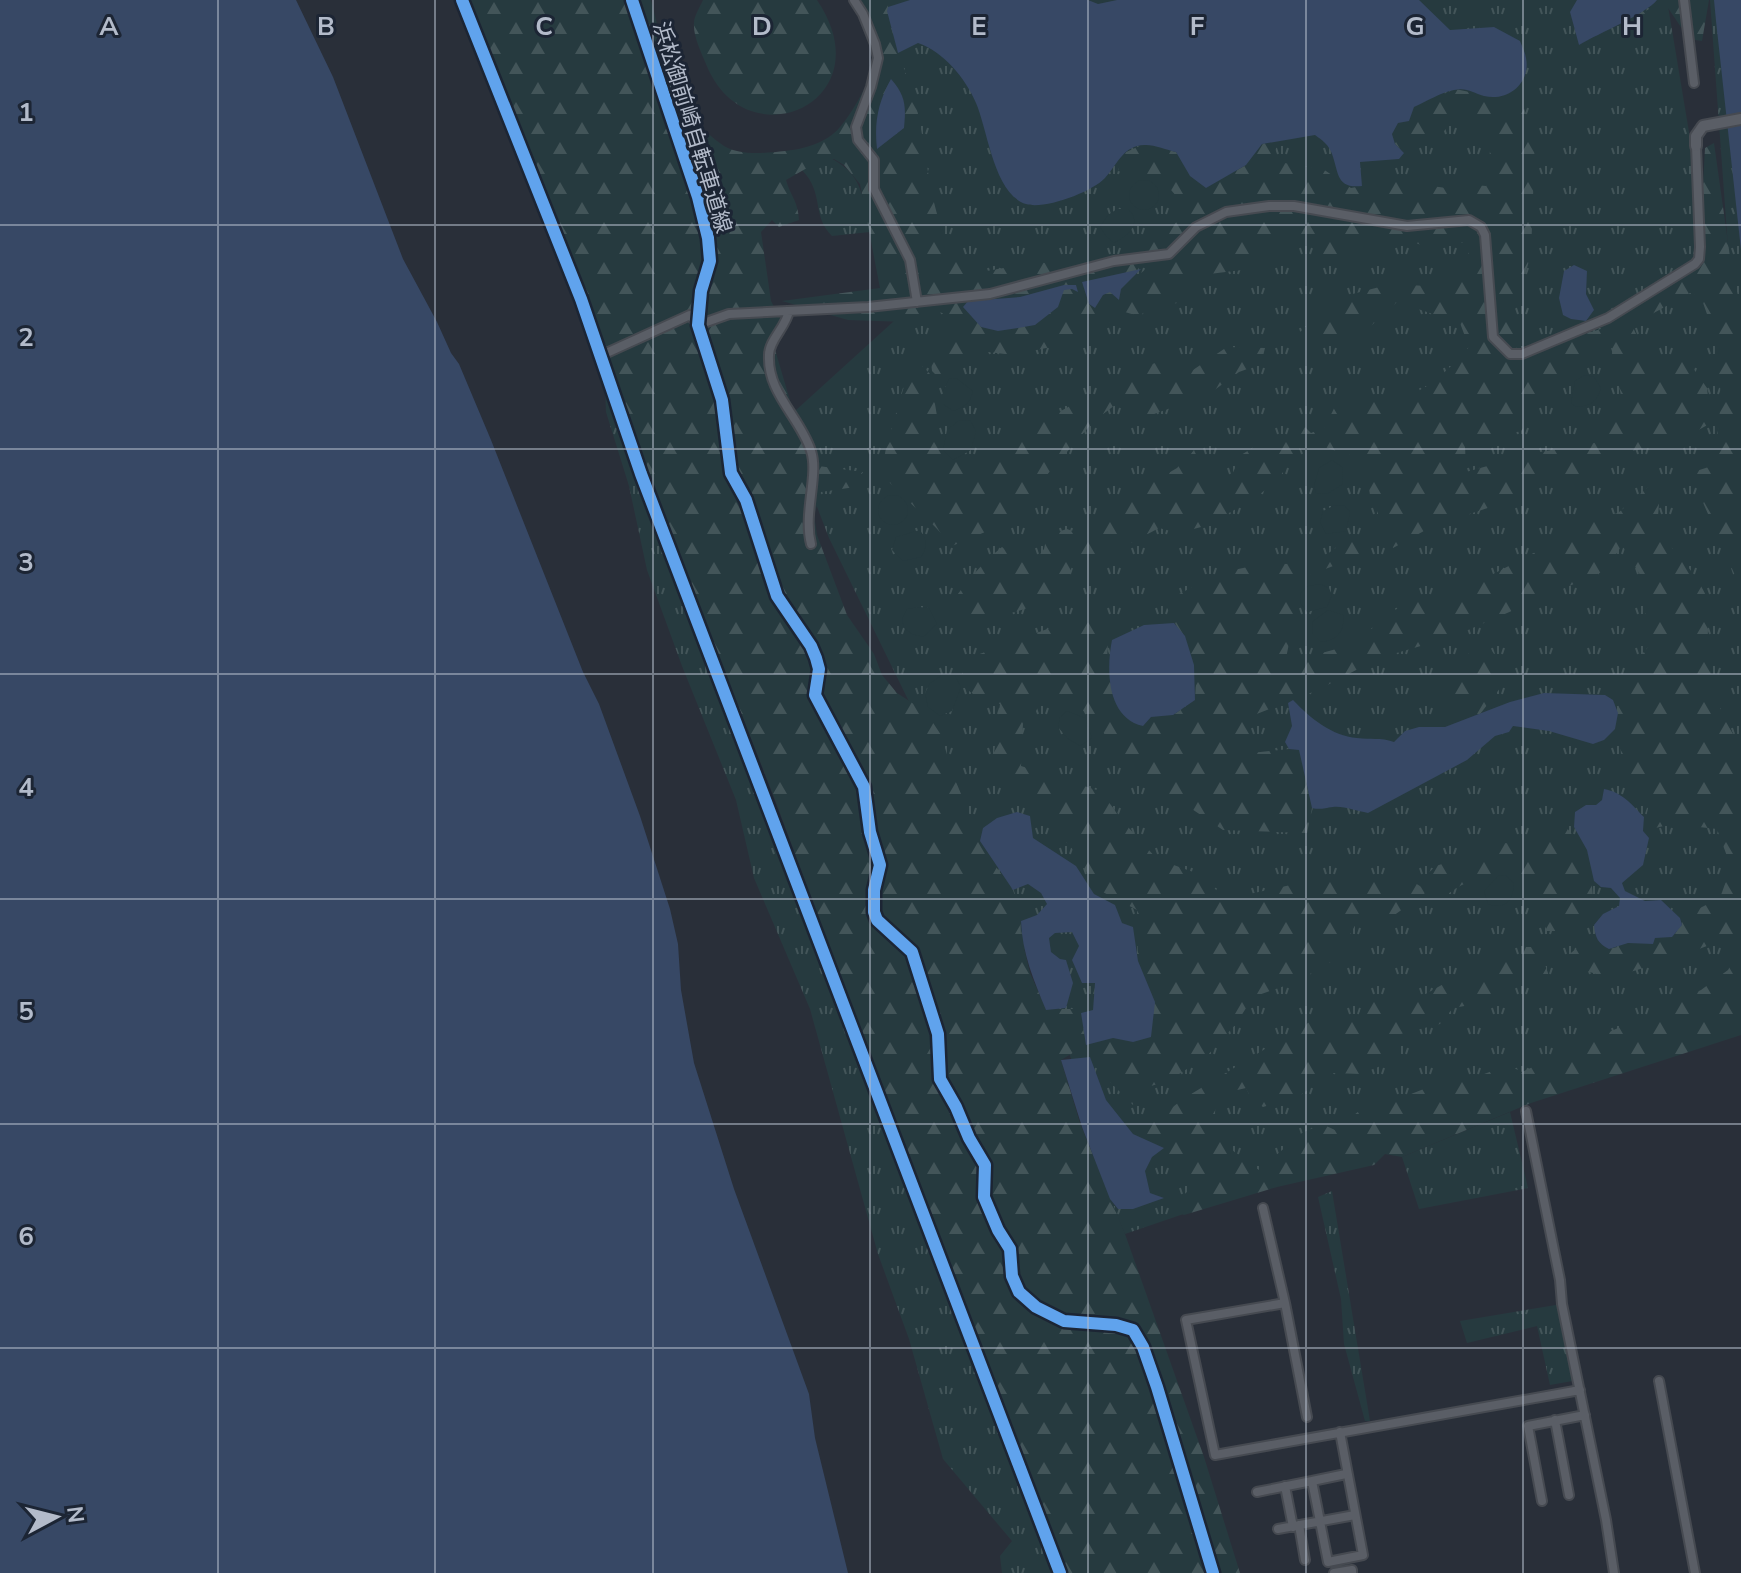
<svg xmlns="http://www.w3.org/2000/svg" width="1741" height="1573" font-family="'Nunito Sans','Noto Sans JP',sans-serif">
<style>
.grass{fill:url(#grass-tufts)}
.forest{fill:url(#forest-firs)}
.garden{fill:#263a3f}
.water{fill:#374865}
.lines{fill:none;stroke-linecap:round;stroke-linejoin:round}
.minor-casing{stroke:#464a51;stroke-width:12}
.tertiary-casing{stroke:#464a51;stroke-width:14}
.minor{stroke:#5a5e66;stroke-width:8}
.tertiary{stroke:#5a5e66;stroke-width:10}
.cycleway-casing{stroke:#1c2534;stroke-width:17}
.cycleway{stroke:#60a3ed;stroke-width:12}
.grid{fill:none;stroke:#b3bbca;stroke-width:2;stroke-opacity:0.55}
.labels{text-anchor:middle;stroke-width:6;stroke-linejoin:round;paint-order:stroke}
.street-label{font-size:22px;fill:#b3bbca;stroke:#1c2534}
.grid-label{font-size:26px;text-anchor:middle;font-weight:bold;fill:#b3bbca;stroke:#1c2534;stroke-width:6;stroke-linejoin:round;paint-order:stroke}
</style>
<defs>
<pattern id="grass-tufts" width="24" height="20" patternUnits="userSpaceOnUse" patternTransform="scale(2)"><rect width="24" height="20" fill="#263a3f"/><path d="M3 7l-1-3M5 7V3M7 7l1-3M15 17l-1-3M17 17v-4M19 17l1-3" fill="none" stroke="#435559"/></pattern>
<pattern id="forest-firs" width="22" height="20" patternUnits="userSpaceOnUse" patternTransform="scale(2)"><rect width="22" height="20" fill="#263a3f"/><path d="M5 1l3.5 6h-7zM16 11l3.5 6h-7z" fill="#435559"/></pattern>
</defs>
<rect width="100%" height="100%" fill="#292f39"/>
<path class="grass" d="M862,0H1667L1741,444V1023L1125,1234L1110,1199L1118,1209L1126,1208L1056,1018L940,765L829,538L784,421L927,291L884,32Z
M1710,0H1741V415L1740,412Z
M826,156C863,172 863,197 870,232L832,236C811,215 825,194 802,170Z
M604,361L1061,1573H1002L1000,1556L1012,1541L943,1459L909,1339L878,1254L810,1009L754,878L736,800L682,666L647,570L629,486L606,412Z
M1510,1112L1528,1188L1419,1209L1402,1157Z
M1332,1191L1370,1421H1365L1344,1344L1341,1299L1318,1197Z
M1562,1304L1578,1380L1550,1385L1537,1326L1467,1343L1460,1321Z"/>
<path class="forest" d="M469,0H651C664,51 676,115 724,146C740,156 767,153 785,151C804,149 827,143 840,127C857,107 868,80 881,58L852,0H888C887,36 906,67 915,101C926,143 927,188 942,229C947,245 965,260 975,273L1038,262L1075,267L1124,254L1141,265L1126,285L1151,265L1145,240L1182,219L1177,197L1160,177H1137L1118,171L1124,153L1144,144L1176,152L1190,176L1206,188L1246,165L1262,144L1279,139L1272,161L1323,169L1351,188L1362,186L1361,176L1446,188L1462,184L1486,186L1490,151L1486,127L1464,119L1451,121C1440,141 1425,146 1404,153L1395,144L1391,134L1398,123L1413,121L1414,107L1455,89L1489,96L1520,97L1535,140L1531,254L1514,313L1516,354L1601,329L1609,342L1602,354L1567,367L1521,431L1465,445L1466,472L1534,453L1600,442L1617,415L1622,400L1612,355L1614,324L1662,291L1699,259L1705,148L1714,143L1731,264L1741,310V589L1690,473L1715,465L1721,396L1715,337L1701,297L1690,293L1632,325L1647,359L1686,358L1707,388L1711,423L1677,442L1626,452L1594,480L1543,482L1521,497L1433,526L1393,548L1370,495L1364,456L1346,454L1315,444V463L1296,445L1292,428L1304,426L1311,433L1325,427L1340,396C1398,414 1432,389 1469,347L1460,323L1397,302L1360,336L1288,343L1314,319L1318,303L1391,284L1444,287C1458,275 1469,263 1470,243H1435L1427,247L1401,238L1373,237L1362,259L1326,266L1308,242L1287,240L1250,269L1185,277L1190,300L1151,309L1138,316L1125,312L1080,341L1013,355L980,351L965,358L940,379L932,371L930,352L948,333L939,325L945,314L928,308L907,322L848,320L782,301L880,288L860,184L844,165L834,159L821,160L786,180C791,197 798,201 799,220L779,227L772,220L761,232L771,301L781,320L773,343L794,414L809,425L811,465L863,472L855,487L821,492L814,515L817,535L847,615L874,654L882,675L897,693L926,712L941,735L954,777L985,852L1013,890L1020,911L1021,935L1030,973L1046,1009H1080L1086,1044L1113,1038L1129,1044L1151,1036L1138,969L1137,910L1097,889L1071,847L1032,808L994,754L1000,704L980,699L958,683L969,658L1050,628L1098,621L1108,641L1107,661L1151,717L1173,715L1195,700L1196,682L1186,644L1164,602L1219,573L1267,563L1312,565L1348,539L1366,540L1362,555L1307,576L1300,590L1285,663L1351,645L1403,604L1449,597L1568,535L1579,523L1618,513L1654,482L1659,503L1657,531C1673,549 1697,574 1706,596C1711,608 1707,627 1708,640C1709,683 1717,710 1741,746V1035L1531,1103L1402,1157L1385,1154L1374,1165L1277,1187L1184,1215L1174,1210L1176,1202L1188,1191L1189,1182L1169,1157L1166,1139L1149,1140L1141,1132L1183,1099L1316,1018L1357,1021L1364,999L1389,1005L1415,1000L1447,982L1467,983L1477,965L1489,967L1503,952L1518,966L1526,947H1539L1549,976L1538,983L1526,978L1504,999L1453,1008L1440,1024L1401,1034L1399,1059L1360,1074L1332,1073L1299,1096L1263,1107L1251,1098L1246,1088L1233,1091L1216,1102C1210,1138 1233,1152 1259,1170L1302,1133L1322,1124L1335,1130L1368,1104L1396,1100L1459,1075L1471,1079L1508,1065L1522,1072L1701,990L1728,970L1738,953L1717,942L1671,960L1662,959L1647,967L1620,975L1605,977L1587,971L1567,981L1560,971L1566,957L1589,938L1609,949L1655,938L1682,925L1680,918L1720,898L1731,867L1717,829L1672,824L1643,831L1651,795L1623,782L1618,713L1620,680L1655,639L1644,610L1648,588L1622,545L1606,570L1452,637L1379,658L1318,690L1249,717L1251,753L1289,749L1300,756L1312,808L1307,833L1223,830L1143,776L1077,704L1060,694L1046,692L1036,711L1027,710L1023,723L1021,766L1100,791L1128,827L1157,859L1196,873L1227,899L1309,881L1344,877L1407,878L1428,891L1393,916L1357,922L1336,959L1296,982L1253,997L1236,1024L1206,1057L1168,1081L1144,1088L1136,1094L1133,1105L1111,1083L1086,1045L1061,1060L1080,1123L1125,1234L1204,1457L1240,1573H1067L872,1062L774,797L607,372L537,171Z
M703,0H817C886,102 746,164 706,64C701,52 693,36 694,23C694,16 700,7 703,0Z
M1657,0H1709L1702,41L1689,39L1668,8L1647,22L1630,17L1650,9Z
M1227,347L1265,348L1261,364L1239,372L1209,394L1146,417L1119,402L1094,421L1004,524L952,546C931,519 904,500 882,474L886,447L913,356L930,374L944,458L981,467L1028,429L1070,406L1100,402L1148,365L1170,359L1190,372Z
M1283,435L1295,455L1276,482L1249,502L1205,526L1178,533L1159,528L1099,560L1083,573L1073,561C1071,568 1070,580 1065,585C1047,609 993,617 965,624L947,610C963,585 980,565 1002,547L1021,562L1032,565L1044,549L1047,535L1067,529L1085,536L1095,516L1177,468L1194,450L1205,475L1230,479L1241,455L1264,441Z
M1488,645L1504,669L1501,687L1477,718L1456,725C1443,714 1443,695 1442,680L1459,658Z
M1563,823L1589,856L1594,907L1567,931H1547L1530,893L1511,875C1481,877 1464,879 1441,900L1424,877L1436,866L1504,843L1524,844Z"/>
<path class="garden" d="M1129 195a15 15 0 1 1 30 0a15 15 0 1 1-30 0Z
M1117,209H1128C1143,223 1128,236 1114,243L1106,236L1100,227L1108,215Z
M1585,375L1594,377L1601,388C1597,402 1590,406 1576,407L1571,403L1575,381Z
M956,378L973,391C970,403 965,407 953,411L943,404V391L949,379Z
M970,420L976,431L971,450L953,460L943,450L947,430L958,421Z
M1332,460L1342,467L1343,484L1327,494L1316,493L1314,486L1319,468Z
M878 510a15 15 0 1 1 30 0a15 15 0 1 1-30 0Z
M1335,505L1345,506L1350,512L1346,531L1326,534L1320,522L1323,511Z
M920,530C927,541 928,546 921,557L903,561L892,550L896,537Z
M1320,584L1329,588L1332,595L1327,607L1307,612L1301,604L1300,593L1308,586Z
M919,607L929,608L937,624L923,637L912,634L904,628L902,619L907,609Z
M1328,610L1343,615C1345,632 1337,640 1321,642L1313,634L1312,622Z
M941,676H955L961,687L952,711L940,716L928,707L925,693L930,683Z
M1067,711L1085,718L1092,738L1080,746L1067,738L1058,727L1060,717Z
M1506,875L1514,884C1513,901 1505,910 1488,904L1484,891L1498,876Z"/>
<path class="water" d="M0,0H296L333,77L403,259L437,322L451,353L459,364L491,440L583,672L599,704L640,816L670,909L678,944L681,990L694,1063L734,1189L809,1394L815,1438L848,1573H0Z
M910,0H1088L1098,4L1117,0H1419L1450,30L1494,27L1520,41C1522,46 1525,52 1526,58C1531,83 1508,102 1484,96C1473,93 1467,87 1454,90C1440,93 1427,101 1414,107L1409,121L1398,123L1392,134L1395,144L1404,153L1399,159L1360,162L1362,186C1336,189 1339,173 1332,154C1329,145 1322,140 1315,135L1262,144L1246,165L1206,188L1190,176L1176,152C1167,150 1155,145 1146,145C1124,144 1117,165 1105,178C1092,192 1044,210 1026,204C994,194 988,131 976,103C966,79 943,51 918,43L898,53L887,11L888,7Z
M1577,0H1657C1646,14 1599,33 1579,45L1570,12Z
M1714,0H1741V250L1716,21Z
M891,79C906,96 906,107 904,128L877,149C874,123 878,102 891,79Z
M1574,265L1587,271L1586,294L1594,310L1586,321L1571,319L1563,315L1559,298L1564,271Z
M1141,269L1121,289L1119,300L1110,292L1103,295L1095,308L1089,304L1082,282Z
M1064,285H1076L1078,292L1072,289L1064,290L1058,307L1035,325L1018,328L998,331L981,327L963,307L968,301L1020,297Z
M1174,623L1185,636L1194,665L1195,700L1173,715L1151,717L1143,726C1107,718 1106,670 1112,640L1144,625Z
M1544,693L1605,695L1613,700L1618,713L1615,729L1604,740L1593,744L1549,731L1513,726L1509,732L1495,736L1467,760L1368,813C1356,811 1345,806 1333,807C1324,808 1321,810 1312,808L1299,750L1289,749L1285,742L1292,726L1288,703L1293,700C1310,718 1332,736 1357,738C1371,740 1380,737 1394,742L1405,731L1419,727H1445L1510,702Z
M1604,789C1623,793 1630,803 1644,817L1643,831L1649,838L1643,865L1622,883L1625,891L1645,901L1661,900L1680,918L1682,925L1672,937L1655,938L1653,944L1628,943L1609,949C1598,944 1595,937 1594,925L1603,914L1619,906L1620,898L1611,888L1601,887L1594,881L1587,850L1574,827L1575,812L1586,805H1596L1602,800Z
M1017,812L1030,816L1033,838L1076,866L1094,894L1115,905L1122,923L1133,927L1138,961L1155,1002L1151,1037L1133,1042L1113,1038L1086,1045L1081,1013L1093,1010L1095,983H1082L1072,960L1079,946L1072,932L1055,933L1049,938L1051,952L1060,959L1066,960L1073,983L1066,1008L1046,1010C1034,981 1022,953 1021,921L1037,915L1047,904L1041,893L1028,884L1013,890L980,841L983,828L997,818Z
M1090,1057L1106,1100L1133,1134L1164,1148L1152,1157L1145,1171L1150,1193L1164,1198L1133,1209H1118L1110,1199L1082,1127L1061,1060Z"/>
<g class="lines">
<defs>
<path id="minor" d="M462,0L581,299L641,474L1060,1573
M854,0L863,14L875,44L878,58L871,87L856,127L858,140L874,160V189L910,260L917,302
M1684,0L1694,83
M789,311C786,327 769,340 769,355C767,393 800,417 811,451C819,475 803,513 811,544
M602,355L690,315L698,325L729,314L868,307L990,294L1114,261L1169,254L1196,227L1226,212L1269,206H1294L1407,226L1469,220L1481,227L1485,235L1493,337L1510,354H1522L1608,318L1695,264L1699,259L1700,247L1696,146
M1526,1111L1560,1280L1562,1304L1606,1520L1614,1573
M1263,1208L1285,1303L1186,1320L1215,1455L1580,1390
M1285,1303L1307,1417
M1659,1381L1695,1573
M1555,1420L1569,1495
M1340,1432L1363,1555L1328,1562L1312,1481L1346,1474
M1285,1486L1293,1527
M1257,1492L1312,1481
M1542,1501L1528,1426L1585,1415
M1299,1525L1305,1560
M1278,1529L1355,1515
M1334,1573L1352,1570V1573"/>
<path id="tertiary" d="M1696,146V136L1703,126L1741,119"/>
</defs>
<use href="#minor" class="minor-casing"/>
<use href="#tertiary" class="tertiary-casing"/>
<use href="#minor" class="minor"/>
<use href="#tertiary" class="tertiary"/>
<defs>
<path id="cycleway" d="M462,0L581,299L641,474L1060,1573
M632,0L698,197L708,238L710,261L701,291L698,325L722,400L731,473L746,500L777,596L811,646L816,658L819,669L815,695L864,787L870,832L880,865L874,890V912L877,920L912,952L938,1034L940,1079L956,1107L969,1138L985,1165L984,1197L998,1230L1010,1249L1012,1276L1019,1292L1036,1307L1064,1321L1116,1325L1133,1330L1143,1347L1157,1387L1213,1573"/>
</defs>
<use href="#cycleway" class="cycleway-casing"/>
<use href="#cycleway" class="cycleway"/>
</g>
<path class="grid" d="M218,0V1573M435,0V1573M653,0V1573M870,0V1573M1088,0V1573M1306,0V1573M1523,0V1573M0,225H1741M0,449H1741M0,674H1741M0,899H1741M0,1124H1741M0,1348H1741"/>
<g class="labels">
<g class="street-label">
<text transform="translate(693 127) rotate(73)" y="8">浜松御前崎自転車道線</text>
</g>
</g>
<g class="grid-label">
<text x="109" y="35">A</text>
<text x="326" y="35">B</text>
<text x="544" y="35">C</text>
<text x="762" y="35">D</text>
<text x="979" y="35">E</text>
<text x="1197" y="35">F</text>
<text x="1415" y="35">G</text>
<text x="1632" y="35">H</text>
<text x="26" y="121">1</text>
<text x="26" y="346">2</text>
<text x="26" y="571">3</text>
<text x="26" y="796">4</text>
<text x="26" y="1020">5</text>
<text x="26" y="1245">6</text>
</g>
<g transform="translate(56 1517) rotate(83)" stroke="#1c2534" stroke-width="6" paint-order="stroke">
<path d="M0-6L14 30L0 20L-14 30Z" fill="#b3bbca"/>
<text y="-12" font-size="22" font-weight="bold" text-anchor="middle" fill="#b3bbca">N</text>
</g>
</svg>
